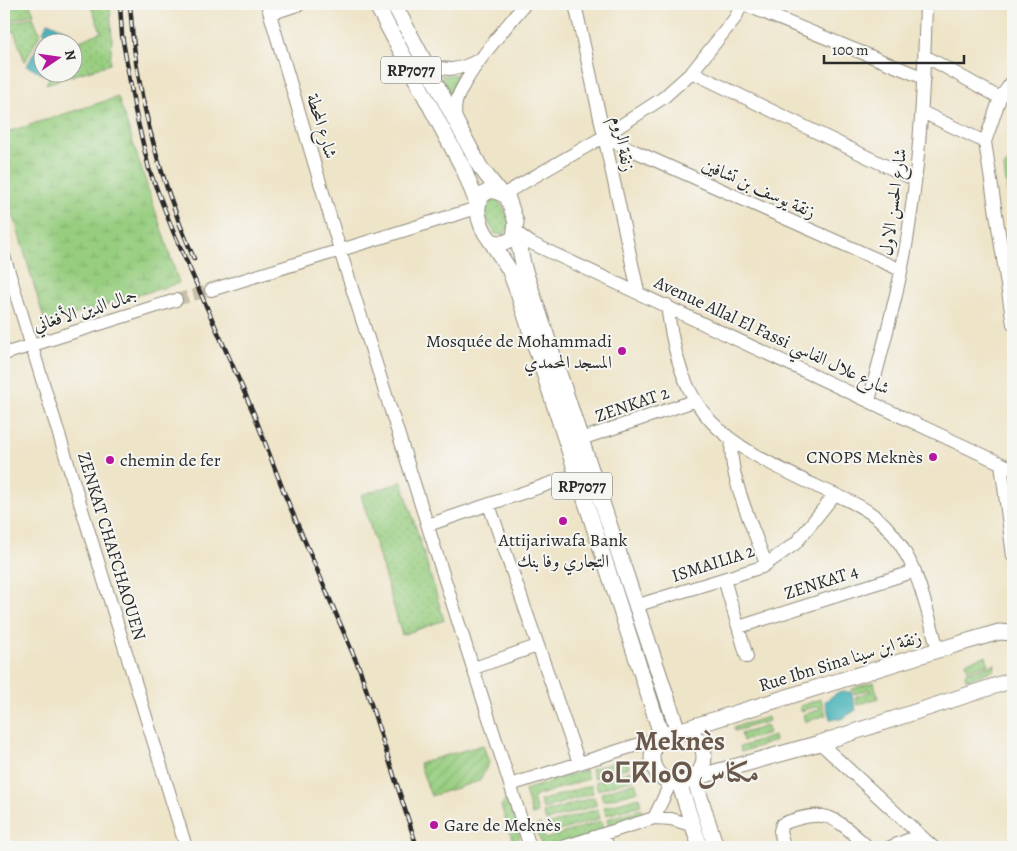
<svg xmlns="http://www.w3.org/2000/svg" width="1017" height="851" font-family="Alegreya,Amiri,'Noto Sans Tifinagh',serif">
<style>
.grass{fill:url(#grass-dots);stroke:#617c55}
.wetland{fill:url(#wetland-marsh);stroke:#617c55}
.garden{fill:url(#garden-furrows);stroke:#617c55}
.pitch{fill:#97cd7f;stroke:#617c55}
.water{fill:#3eafb6;stroke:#346d70}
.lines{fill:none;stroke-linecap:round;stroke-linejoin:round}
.minor-tunnel{stroke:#c7bfa9;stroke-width:12;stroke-dasharray:12 6;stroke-linecap:butt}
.minor-casing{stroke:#8c887a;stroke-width:14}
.major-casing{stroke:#8c887a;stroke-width:17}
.minor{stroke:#fff;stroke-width:12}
.major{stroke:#fff;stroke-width:15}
.rail-casing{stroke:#2b2b2b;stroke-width:4.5}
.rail{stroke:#f6f6f2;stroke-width:2.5;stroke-dasharray:8;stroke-linecap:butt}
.poi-dot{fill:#b5179e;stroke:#f6f6f2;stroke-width:2}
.labels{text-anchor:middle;stroke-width:4;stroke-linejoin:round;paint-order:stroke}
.shield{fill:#f6f6f2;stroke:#686867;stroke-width:1}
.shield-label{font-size:16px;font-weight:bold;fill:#2b2b2b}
.street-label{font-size:18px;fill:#2b2b2b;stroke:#f6f6f2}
.poi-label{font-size:18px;fill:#2b2b2b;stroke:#f6f6f2;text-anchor:end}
.town-label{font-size:28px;font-weight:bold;fill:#6b584c;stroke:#f6f6f2}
</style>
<defs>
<pattern id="grass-dots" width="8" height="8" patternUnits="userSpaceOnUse" patternTransform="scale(1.25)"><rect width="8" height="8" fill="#97cd7f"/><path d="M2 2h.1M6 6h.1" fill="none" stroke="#82b06e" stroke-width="1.8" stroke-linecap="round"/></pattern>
<pattern id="wetland-marsh" width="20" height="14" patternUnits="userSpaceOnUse" patternTransform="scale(1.25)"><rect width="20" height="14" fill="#97cd7f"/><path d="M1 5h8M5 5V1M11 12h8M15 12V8" fill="none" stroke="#82b06e"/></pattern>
<pattern id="garden-furrows" width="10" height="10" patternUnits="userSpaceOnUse" patternTransform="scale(1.25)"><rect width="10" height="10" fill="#97cd7f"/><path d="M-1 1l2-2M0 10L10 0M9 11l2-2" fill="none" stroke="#82b06e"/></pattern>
</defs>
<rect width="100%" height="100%" fill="#f6f6f2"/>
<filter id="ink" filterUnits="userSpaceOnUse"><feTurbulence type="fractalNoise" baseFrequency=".02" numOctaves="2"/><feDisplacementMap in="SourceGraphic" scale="10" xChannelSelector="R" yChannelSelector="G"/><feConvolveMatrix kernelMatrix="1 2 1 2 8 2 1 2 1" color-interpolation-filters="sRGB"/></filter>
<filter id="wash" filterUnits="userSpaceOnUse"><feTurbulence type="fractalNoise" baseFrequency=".0096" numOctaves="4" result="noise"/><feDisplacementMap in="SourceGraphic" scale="20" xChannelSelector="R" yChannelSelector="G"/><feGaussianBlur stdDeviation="1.12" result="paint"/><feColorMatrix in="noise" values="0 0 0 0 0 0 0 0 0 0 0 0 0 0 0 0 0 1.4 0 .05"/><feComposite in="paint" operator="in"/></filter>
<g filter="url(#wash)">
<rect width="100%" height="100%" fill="#eee4c8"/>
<path class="grass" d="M4,4H30L34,14L5,22Z
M90,4H110L112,39L110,64L46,84L51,73L72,72L73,44L101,32Z
M33,17L40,34L25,62L14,31L8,32L6,24Z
M466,72L453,93L450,94L441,75H454Z
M490,199L498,200L505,211L509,227L504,235L496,234L489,224L485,206Z
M402,482L444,620L402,635L361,495Z
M986,656L988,664L968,670L966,662Z
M995,664L994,670L966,680L965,673Z
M874,682L878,698L857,705L855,697L871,691L870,689L854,694L852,689Z
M821,699L826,715L805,722L803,715L820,709L819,706L801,711L800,706Z
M768,717L769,721L735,731L734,727Z
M766,726L769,733L743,741L741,734Z
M774,736L775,741L741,752L740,747Z
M626,759L629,767L594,778L591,769Z
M585,770L588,779L533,797L537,813L532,815L525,790Z
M630,771L633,779L598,790L595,782Z
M635,782L638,791L603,801L601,793Z
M591,785L593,793L543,809L540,801Z
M594,797L597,805L546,821L543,813Z
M639,797L641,805L606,815L604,807Z
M597,809L600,818L550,834L547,825Z
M641,809L644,817L609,828L607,819Z
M601,821L604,831L554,847H542L536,826L540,824L545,839Z"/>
<path class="wetland" d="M118,97L179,283L45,323L4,183V133Z"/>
<path class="garden" d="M483,745L489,763L479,781L431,796L419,763Z
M505,800L509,802L520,836L517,841L512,839L501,806Z"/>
<path class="pitch" d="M1009,161L1013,164V231L1004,167Z"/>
<path class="water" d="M48,22L68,31L63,41L43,32Z
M43,35L58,42H42V72L48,73L46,76L27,66Z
M845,692H851L856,710L842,719H830L825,701L837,693Z"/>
</g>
<g filter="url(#ink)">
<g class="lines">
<path class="minor-tunnel" d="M176,300L211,290"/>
<defs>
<path id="minor" d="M267,4L343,260L530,847
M575,4L638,291
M743,4L924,78
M270,14L300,4
M925,56L1000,98
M423,60C444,73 459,71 480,59
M692,72L915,180
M1013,80L1000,98L985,142L1013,324
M922,112L985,142
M456,121C455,115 455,108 456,102C464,75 506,27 525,4
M603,137L901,270
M504,194L603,137L663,98L692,72L736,17L741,4
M516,232L531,243L1013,469
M4,256L186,847
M211,290L477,208
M667,305C682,419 719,440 816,486C840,497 866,506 885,525C917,558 926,607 938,650
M4,354L176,300
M869,401C884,341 902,281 910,220C921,148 924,76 926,4
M581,439L694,401
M732,442C727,473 755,532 766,564
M1001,464L1013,556
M489,505L579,763
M428,525L578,474
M724,579L747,657
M635,606L762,567L796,543L835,494
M739,627L915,571
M474,668L537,646
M820,743L933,847
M510,785L662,737
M654,818L671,819L694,826
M603,834L608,847
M563,847L654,818L671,782
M784,847L780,831L782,824C828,806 835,818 868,847
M890,847L920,835"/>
<path id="major" d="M376,4L464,170L477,203
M394,4L480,167L498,190
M493,190L507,196L516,222L514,237C507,244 499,245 490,240C479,226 468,195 493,190Z
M516,232L524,268L678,731L938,650L999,632L1013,633
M490,240L509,269L518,293L662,737
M652 757a26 26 0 1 1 52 0a26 26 0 1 1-52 0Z
M679,783L700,847
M716,847L694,778L820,743L1013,680"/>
</defs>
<use href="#minor" class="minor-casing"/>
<use href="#major" class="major-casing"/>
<use href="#minor" class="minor"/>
<use href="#major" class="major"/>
<defs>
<path id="rail" d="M120,4L122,35L135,110L149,169L173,231L254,414L285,495L360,670L417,847
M130,4C135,93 159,177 194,259"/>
</defs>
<use href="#rail" class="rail-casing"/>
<use href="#rail" class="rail"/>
</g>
</g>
<g class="poi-dot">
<circle cx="622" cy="351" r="5"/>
<circle cx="933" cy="457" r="5"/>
<circle cx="110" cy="460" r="5"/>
<circle cx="563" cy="521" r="5"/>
<circle cx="434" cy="825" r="5"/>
</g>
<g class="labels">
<g class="shield">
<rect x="381" y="56.5" width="60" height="27" rx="4"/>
<rect x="552" y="472.5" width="60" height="27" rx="4"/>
</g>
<g class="shield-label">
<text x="411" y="76">RP7077</text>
<text x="582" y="492">RP7077</text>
</g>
<g class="street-label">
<text transform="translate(322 126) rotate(73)" y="6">شارع المحطة</text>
<text transform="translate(623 144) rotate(78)" y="6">زنقة الروم</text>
<text transform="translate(759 188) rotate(24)" y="6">زنقة يوسف بن تشافين</text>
<text transform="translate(893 202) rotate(-82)" y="6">شارع الحسن الاول</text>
<text transform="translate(85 310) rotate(-17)" y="6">جمال الدين الأفغاني</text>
<text transform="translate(772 335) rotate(25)" y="6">Avenue Allal El Fassi شارع علال الفاسي</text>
<text transform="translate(632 404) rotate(-19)" y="6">ZENKAT 2</text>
<text transform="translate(112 546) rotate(73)" y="6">ZENKAT CHAFCHAOUEN</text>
<text transform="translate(713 563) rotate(-18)" y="6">ISMAILIA 2</text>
<text transform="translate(821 582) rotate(-18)" y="6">ZENKAT 4</text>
<text transform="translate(840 661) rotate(-17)" y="6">Rue Ibn Sina زنقة ابن سينا</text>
</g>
<g class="poi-label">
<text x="612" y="347">Mosquée de Mohammadi<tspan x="612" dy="21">المسجد المحمدي</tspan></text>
<text x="923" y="463">CNOPS Meknès</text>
<text x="120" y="466" text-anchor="start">chemin de fer</text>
<text x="563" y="546" text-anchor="middle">Attijariwafa Bank<tspan x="563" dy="21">التجاري وفا بنك</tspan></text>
<text x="444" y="831" text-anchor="start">Gare de Meknès</text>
</g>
<g class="town-label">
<text x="680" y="750">Meknès<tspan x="680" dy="32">ⴰⵎⴽⵏⴰⵙ مكناس</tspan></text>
</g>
</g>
<rect width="1017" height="851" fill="none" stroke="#f6f6f2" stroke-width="20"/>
<g transform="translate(58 58) rotate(77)"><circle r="24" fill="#f6f6f2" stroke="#a5a5a2"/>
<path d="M0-4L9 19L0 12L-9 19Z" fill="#b5179e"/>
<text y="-8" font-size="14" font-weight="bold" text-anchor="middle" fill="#2b2b2b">N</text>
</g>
<path d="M824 55v8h140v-8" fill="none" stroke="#2b2b2b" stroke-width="2.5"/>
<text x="832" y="55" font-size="15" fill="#2b2b2b" stroke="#f6f6f2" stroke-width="4" paint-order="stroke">100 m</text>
</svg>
